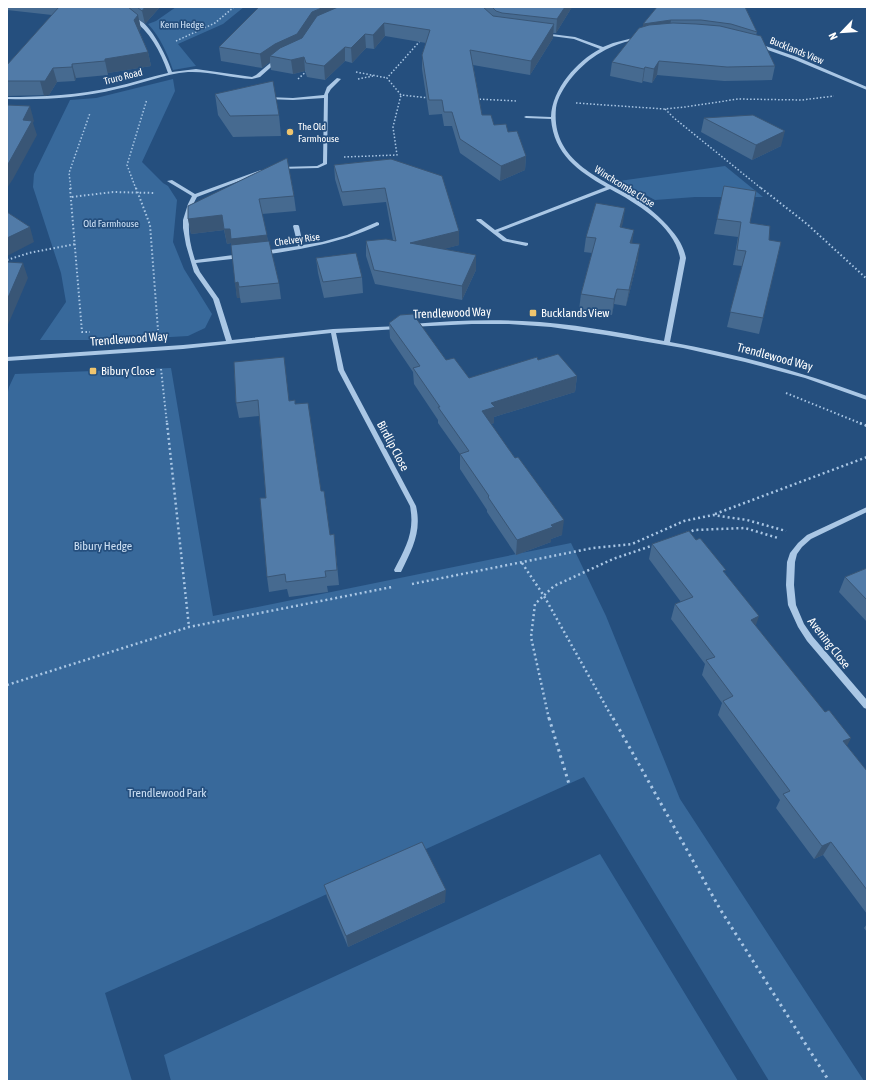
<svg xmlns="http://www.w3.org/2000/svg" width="874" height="1088" font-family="'Asap Condensed',sans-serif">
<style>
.green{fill:#38699b}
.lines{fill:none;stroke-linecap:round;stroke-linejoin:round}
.path-far3{stroke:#aac7e5;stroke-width:1.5;stroke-dasharray:1.5 2;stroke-linecap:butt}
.path-far2{stroke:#aac7e5;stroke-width:2;stroke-dasharray:1.5 2.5;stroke-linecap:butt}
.path-far1{stroke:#aac7e5;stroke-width:2.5;stroke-dasharray:2 3;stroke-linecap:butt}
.path{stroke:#aac7e5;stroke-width:3;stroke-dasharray:2.5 4;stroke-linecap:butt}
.minor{fill:#aac7e5;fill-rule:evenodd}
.wall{fill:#466a90}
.shaded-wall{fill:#395676}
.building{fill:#517ba8;stroke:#395676}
.poi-dot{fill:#efc56e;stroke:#254f7e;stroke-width:1.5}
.labels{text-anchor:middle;stroke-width:3.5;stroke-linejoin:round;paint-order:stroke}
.far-park-label{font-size:10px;fill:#cde0f4;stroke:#254f7e}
.far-street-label{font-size:10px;fill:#fff;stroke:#254f7e}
.far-poi-label{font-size:10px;fill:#fff;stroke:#254f7e;text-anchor:start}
.street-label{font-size:12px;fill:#fff;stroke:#254f7e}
.poi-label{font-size:12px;fill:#fff;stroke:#254f7e;text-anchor:start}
.park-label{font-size:12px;fill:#cde0f4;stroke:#254f7e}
</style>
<rect width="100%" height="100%" fill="#254f7e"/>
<path class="green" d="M176,7H244L223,24L178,44L196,66L173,70C167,53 161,38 148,24L156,21Z
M173,79L175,91L142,162L163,183L168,186L177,200L173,242L184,269L212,314L205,328L188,336L119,340H40L66,302L61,273L33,187L34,174L70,100L96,98Z
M725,166L763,197H695L655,200L619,181Z
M171,368L213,616L571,543L606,616L680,799L864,1081H769L584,777L270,920L105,993L132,1081H7V396L9,387L15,374Z
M600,854L738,1081H171L164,1055Z"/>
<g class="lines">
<path class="path-far3" d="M176,41L215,23L234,7
M420,41L387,78L401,95L429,98
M356,72L387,78
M298,79L308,70
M358,79L373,76
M476,99L517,101
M576,103L664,109L685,107L738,99L802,100L834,96
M665,109L674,118L762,189
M344,157L397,155L393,127L401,95
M71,189L69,173L90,113
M136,189L127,165L147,99"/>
<path class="path-far2" d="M70,188L82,332H90
M136,188L150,225L158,330
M761,188L807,224L867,279
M72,197L113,192L155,193
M7,260L29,253L76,244
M161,369L167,424
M786,393L862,424"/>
<path class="path-far1" d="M167,423L189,627
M860,423L867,426
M715,514L867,457
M687,533L694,530L745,528L778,538
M522,563L544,596L613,719
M412,584L593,548L632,544L684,521L713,515L747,520L786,531
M7,685L189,627L392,587
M549,719L531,637L535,604L554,586L613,559L654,545"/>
<path class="path" d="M549,718L569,784
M613,718L720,909L829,1081"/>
<path class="minor" d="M131,16C148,17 167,57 172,72L196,69L252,77L256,75L275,59L279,60L260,77L252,79C231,78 210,71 188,72C164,74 141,84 117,89C81,98 44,100 7,99V97C43,97 79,95 114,87C132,83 150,77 168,73C160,50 150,32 131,18Z
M543,33L575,37L603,47L613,43L637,37L639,38C635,40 630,41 625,42C616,45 608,48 600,53C582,63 559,88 556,108C551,158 595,176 631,196C646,205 661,217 672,231C679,239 684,248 686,258L670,342C737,354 803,372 867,396V400L805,378L745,362L683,348L606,335L551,327L509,324H472L410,327L409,326L412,324C449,321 485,319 522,321C570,323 617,332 664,341L680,258C675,226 636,203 610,189L498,232L507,239L528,243V245L526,246L503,241L476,220L477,219H481L495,230L606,187C578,171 554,154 551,119L526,118L524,117L526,116L551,117C552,89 577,61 600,49L574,39L544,35H543Z
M756,44H760L797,57L867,87V90L793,59L756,46Z
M337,78L341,79L331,89L328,94L327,164L318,168L277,169V167H279L317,166L323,163L324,98L293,100L267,99L265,98L267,97L293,98L324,95L327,87Z
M261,170L265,171L197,197C185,217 188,238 195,260L241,254L244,256L241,258L196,263L200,272L219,299L232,340L333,329L399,326L400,327L397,329L336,333L344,370L416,506C422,532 412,549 401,572H395L394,570C406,547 415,532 410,506L338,370L331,333L183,349L7,361V357L183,345L226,341L213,299L194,272L186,245L183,228V220L188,204L192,196L167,181L172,180L195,194Z
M377,222L379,223V225C340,243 304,249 263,255L260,253L263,251L298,246L293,226L294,225H298L299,226L303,245L322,242L347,235Z
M867,507V512L811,539L802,547L797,554L795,562L794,585L796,605L804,624L813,637L867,700V709L864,708L807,641L798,627L788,605L786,585L787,562L790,553L798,543L807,535Z"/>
</g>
<path class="wall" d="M7,7H160L145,24L139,20L141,29L139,31L148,52L151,66L108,73V75L76,78L75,81L57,82L49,95L7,96V65L52,15L7,10Z
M259,7H572L556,33H553V38L530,75L473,65L482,115L494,125L508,132L526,156L525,170L500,181L460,153L452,126H444L442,114L429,115L422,69V55L426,43L385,36L374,49L366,48L352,63L345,61L325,80L307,77L305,71L293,74L271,70L270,62L262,68L221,61L219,47Z
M745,7L757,32L756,35L775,66L772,80L724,81L657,75L652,83L643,81L642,83L610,76L612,62L643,27V24Z
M215,94L279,115L281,136L233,137L218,115Z
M704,118L781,146L752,160L701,132Z
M287,158L294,196L296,211L262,214L268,241L279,283L281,299L241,303L240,298H237L231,243L227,244L224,230L191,234L188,219Z
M391,159L459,245L443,249L476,255V270L462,300L375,284L366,256V241L393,240L386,202L343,206L335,179L334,165Z
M724,186L750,223L769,240L763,318L759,334L727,327L742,266L733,265L738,237L714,234Z
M625,208L621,228L632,243L638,259L626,306L614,304L612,315L579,310L581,294L592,253L584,252L586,237Z
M316,258L362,277L363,293L324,298L318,273Z
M389,323L446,360L469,378L538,360L577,376L575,392L494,417V423L491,424L562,535L551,539V542L516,555L487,512V510L460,469V454L438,423V420L414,384L413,372L390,338Z
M234,362L290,401L295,404L321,491L330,535L334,534L339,585L327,586L328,592L289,597L287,589L269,592L267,577L266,498L259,416L239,418L236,403Z
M652,544L725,573L756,626L847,746L867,771V914L823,855L814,859L776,808L780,800L718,715L722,703L702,675L705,664L671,619L675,604L681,602L649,559Z
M867,568V622L839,592L845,577Z
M324,885L445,902L348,947L327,897Z
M867,924V932L864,928Z"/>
<path class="shaded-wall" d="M145,7H160L145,24L142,11Z
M324,7H346L298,48L270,56V62L262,68L260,54L312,12Z
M565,7H572L556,33L557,19Z
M138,15L141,29L136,34L134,20Z
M671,20L669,32L642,35L643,24Z
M384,23L385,36L374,49L373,35Z
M554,24L553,38L530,75L531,61Z
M365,34L366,48L352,63L351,48Z
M345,47V61L325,80L324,66Z
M148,52L151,66L108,73V75L105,61V59Z
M304,57L305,71L293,74L291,60Z
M659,61L657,75L652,83L654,69Z
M72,64L76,78L75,81L72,67Z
M645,67L643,81L642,83L644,69Z
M53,68L57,82L49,95L44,96L40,81Z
M30,106L34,121L33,123L37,135L13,179L7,188V166L23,120Z
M785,131L781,146L752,160L756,145Z
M526,156L525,170L500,181L501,166Z
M625,208L623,223L617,243L620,227Z
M222,215L224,230L191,234L188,219Z
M30,227L34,242L7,256V238Z
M224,229H230L267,235L269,249L233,254L231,243L227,244Z
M634,230L632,245L630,243Z
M459,231V245L411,258L410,243Z
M640,244L638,259L626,306L629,290Z
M476,255V270L462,300V286Z
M23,263L28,278L7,327V300Z
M238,282L240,298H237L235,283Z
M617,289L614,304L612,315L614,299Z
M577,376L575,392L494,417V423L481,427L482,411L491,403Z
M564,520L562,535L551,539V542L516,555L517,540L551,525Z
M759,616L754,631L751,620Z
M851,738L844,752L843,741Z
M831,842L823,855L814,859L822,846Z
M446,890L445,902L348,947L346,936Z"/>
<path class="building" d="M59,7H128L138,15L134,20L148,52L105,59V61L72,64V67L53,68L45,81H7V65Z
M137,7H145L142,11Z
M259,7H324L312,12L297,34L275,44L260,54L219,47Z
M338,7H483L493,16L554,24L531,61L470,50L482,115H491L494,125L506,124L508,132L517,131L526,156L501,166L460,139L452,112H444L442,100H429L422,55L430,30L384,23L373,35L365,34L351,48L345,47L324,66L306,63L304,57L291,60L270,56L280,48L302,38L317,16Z
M492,7H565L557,19L502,13L496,11Z
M657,7H745L757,32L731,24L701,20H671L643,24Z
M673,23L696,24L720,26L761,36L775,66L727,67L659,61L654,69L645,67L644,69L612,62L639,28L649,25Z
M273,81L279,115L230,116L215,94Z
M7,105L30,106L23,120L32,121L7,166Z
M753,115L785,131L756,145L704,118Z
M287,158L294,196L259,199L267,235L231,239L230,229H224L222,215L188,219V206Z
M391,159L442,176L459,231L410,243L476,255L462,286L374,270L366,241L386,239L396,241L385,188L342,192L334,165Z
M724,186L756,191L750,223L770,226L769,240L781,242L763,318L730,312L746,251L737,250L741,222L717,219Z
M596,203L625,208L620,227L634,230L630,243L640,244L629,290L617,289L614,299L581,294L596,238L586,237Z
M7,212L30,227L7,238Z
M269,241L279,283L239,287L238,282L235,283L231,245Z
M356,253L362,277L323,282L316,258Z
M7,262L23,263L7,300Z
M413,314L446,360L454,358L469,378L537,357L538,360L558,354L577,376L491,403L495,407L482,411L515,458L518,457L564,520L551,525L553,527L517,540L488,497L489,496L460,454L469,451L438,407H440L413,368L420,366L389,323L400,315Z
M284,357L289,401L295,400V404L308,403L321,491H324L330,535L334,534L337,570L325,571L326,577L286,582L285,574L267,577L260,498H266L258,400L236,403L234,362Z
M689,531L696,540L700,538L726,570L723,571L759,616L751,620L825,712L829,710L851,738L843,741L867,771V890L831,842L822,846L783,794L790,791L723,701L733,696L706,660L715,657L675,604L693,597L652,544Z
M867,568V600L845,577Z
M422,842L446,890L346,936L324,885Z"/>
<g class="poi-dot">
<circle cx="290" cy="132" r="4"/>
<rect x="529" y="309" width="8" height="8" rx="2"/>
<rect x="89" y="367" width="8" height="8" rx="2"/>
</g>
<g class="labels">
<g class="far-park-label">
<text x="182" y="28">Kenn Hedge</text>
<text x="111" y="227">Old Farmhouse</text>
</g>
<g class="far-street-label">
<text transform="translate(797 50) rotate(22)" y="4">Bucklands View</text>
<text transform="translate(123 76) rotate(-14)" y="4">Truro Road</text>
<text transform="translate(625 186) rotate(32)" y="4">Winchcombe Close</text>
<text transform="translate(297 239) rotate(-8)" y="4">Chelvey Rise</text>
</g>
<g class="far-poi-label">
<text x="298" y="130">The Old<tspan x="298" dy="12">Farmhouse</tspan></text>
</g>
<g class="street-label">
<text transform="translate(452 313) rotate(-2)" y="4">Trendlewood Way</text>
<text transform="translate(129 339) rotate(-4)" y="4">Trendlewood Way</text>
<text transform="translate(775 357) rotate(15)" y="4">Trendlewood Way</text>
<text transform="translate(393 446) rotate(62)" y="4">Birdlip Close</text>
<text transform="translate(829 643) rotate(52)" y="4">Avening Close</text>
</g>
<g class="poi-label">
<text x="541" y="317">Bucklands View</text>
<text x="101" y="375">Bibury Close</text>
</g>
<g class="park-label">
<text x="103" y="550">Bibury Hedge</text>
<text x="167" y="797">Trendlewood Park</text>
</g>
</g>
<rect width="874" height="1088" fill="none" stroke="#ffffff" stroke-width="16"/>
<g transform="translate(842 32) rotate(245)" stroke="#254f7e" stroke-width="3" paint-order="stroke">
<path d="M0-3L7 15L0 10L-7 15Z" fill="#ffffff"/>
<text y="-6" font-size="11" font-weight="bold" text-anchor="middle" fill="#ffffff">N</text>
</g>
</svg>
